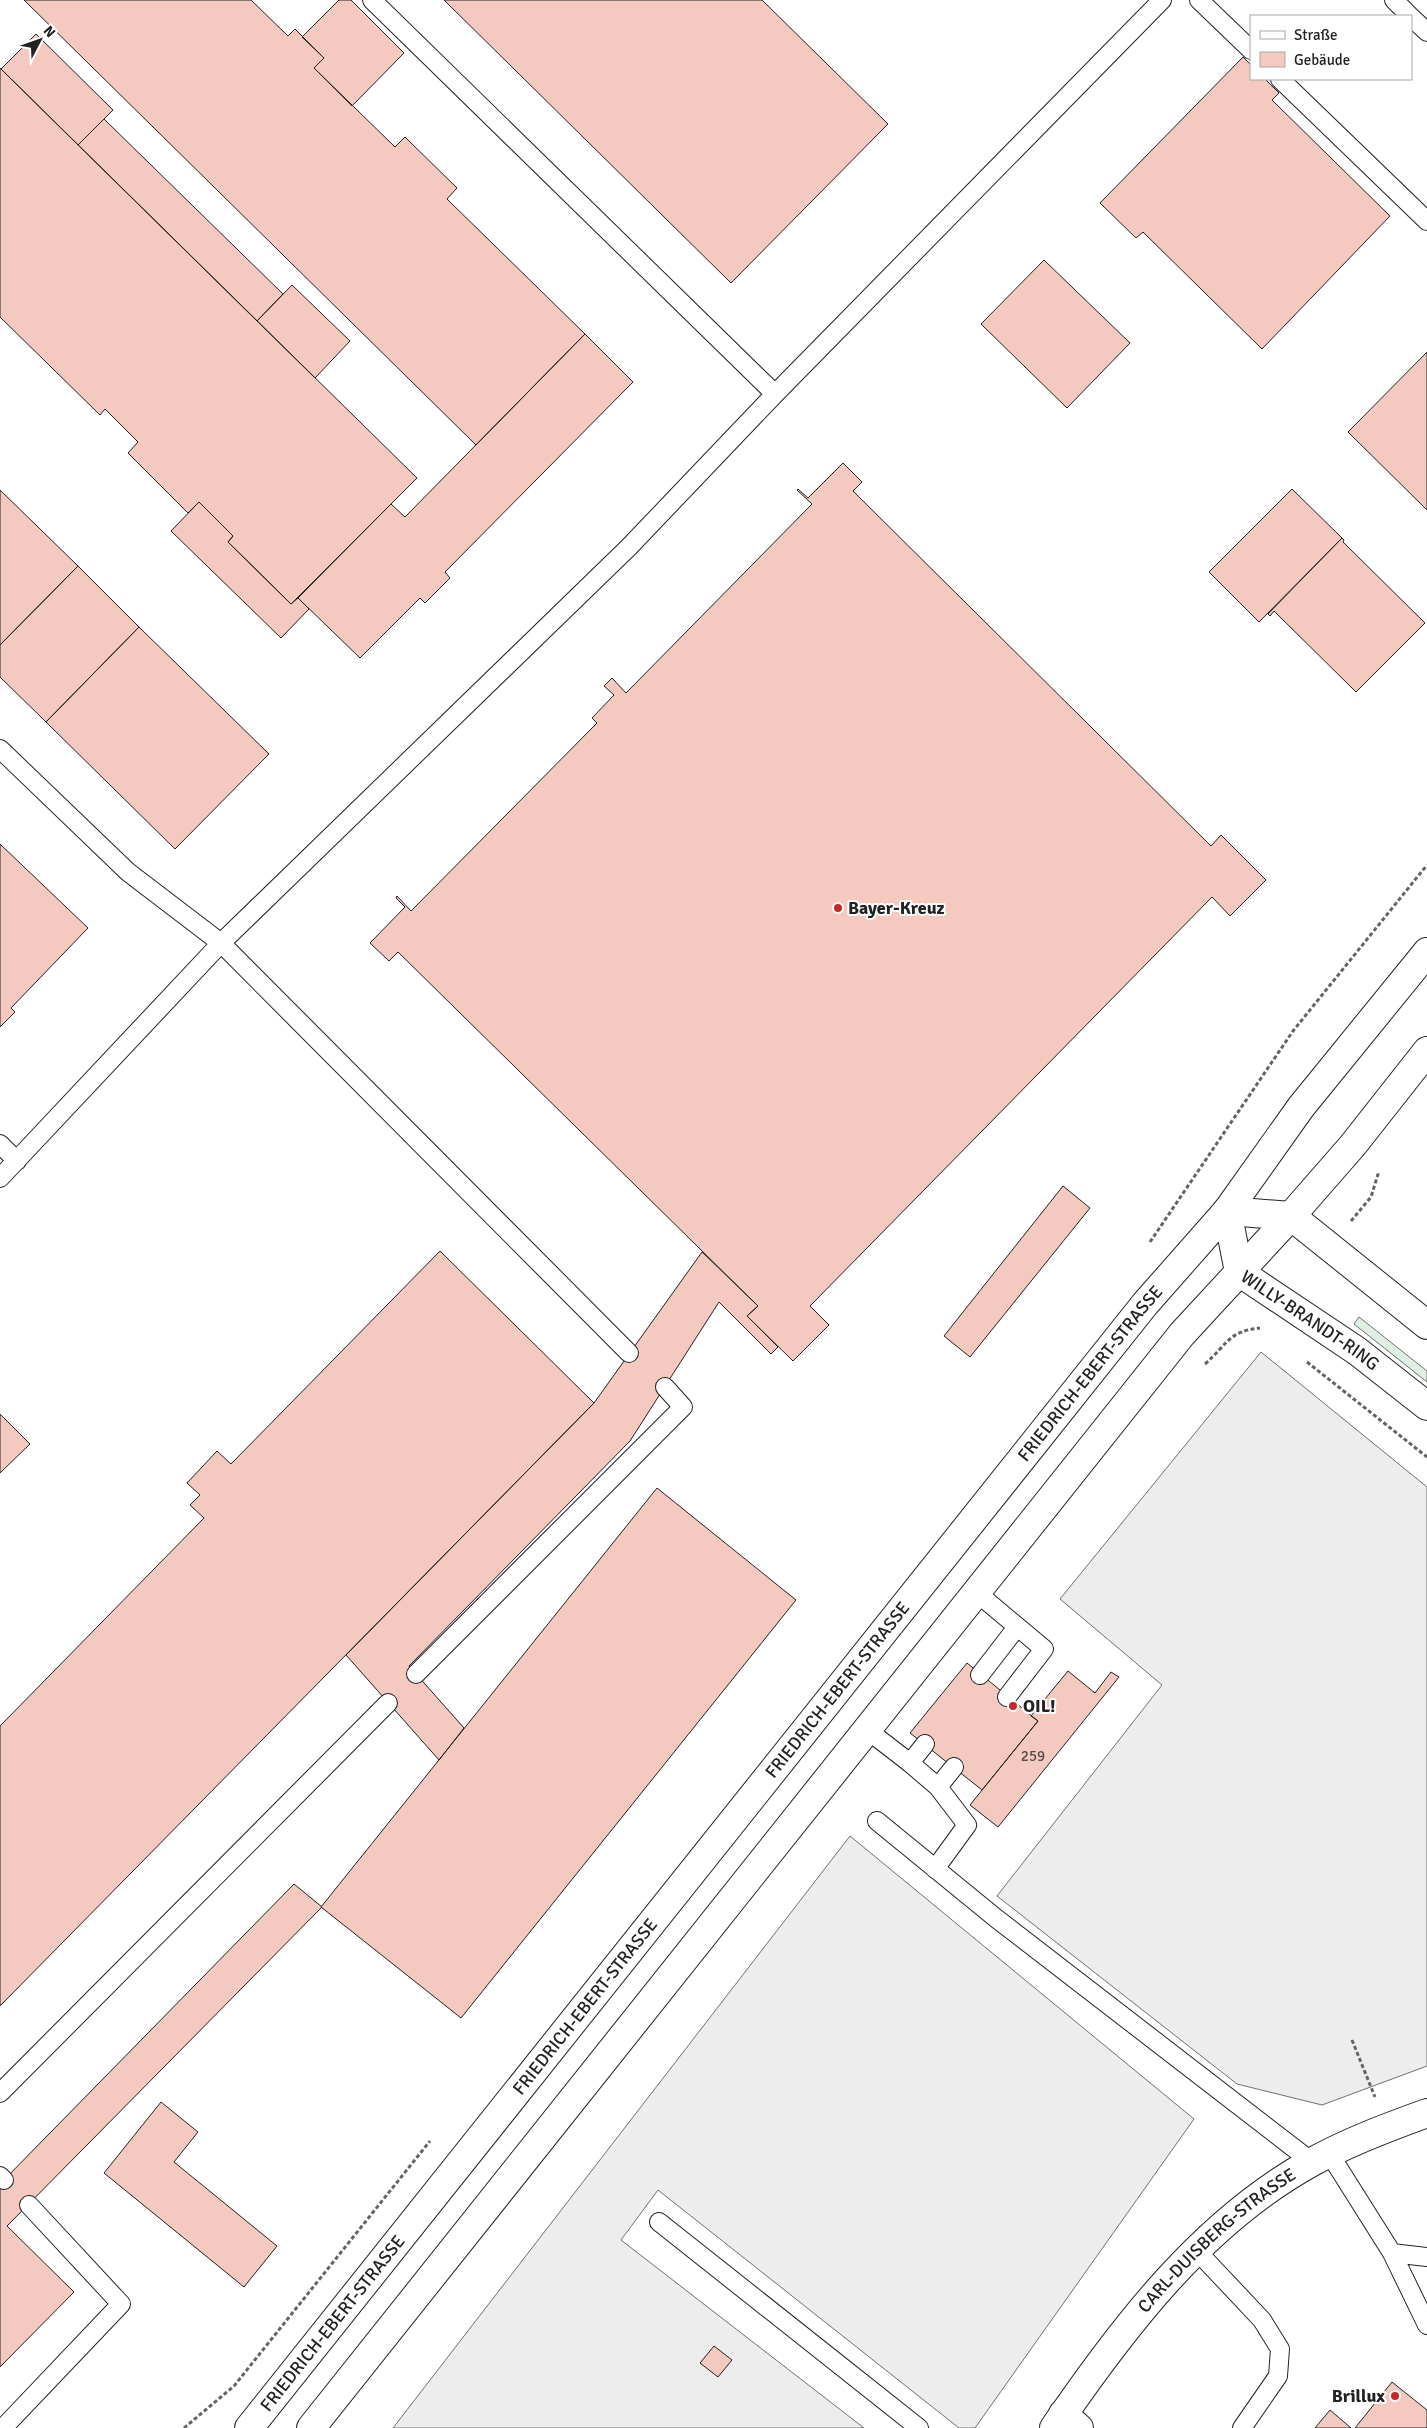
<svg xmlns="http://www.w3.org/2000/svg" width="1427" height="2428" font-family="Signika,sans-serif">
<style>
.green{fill:#e0efe3;stroke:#6f6f6f}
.parking{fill:#ededed;stroke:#6f6f6f}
.building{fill:#f3c9c0;stroke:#222}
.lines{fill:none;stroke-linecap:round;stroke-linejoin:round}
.service-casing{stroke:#222;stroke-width:20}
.minor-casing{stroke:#222;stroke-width:30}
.tertiary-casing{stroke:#222;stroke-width:30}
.primary-casing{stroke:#222;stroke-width:30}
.path{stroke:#646464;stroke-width:3;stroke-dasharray:4 2.5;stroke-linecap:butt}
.service{stroke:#fff;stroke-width:18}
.minor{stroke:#fff;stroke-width:28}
.tertiary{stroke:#fff;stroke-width:28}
.primary{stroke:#fff;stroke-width:28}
.poi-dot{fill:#c62828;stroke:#fff;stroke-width:2}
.labels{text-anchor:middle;stroke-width:4;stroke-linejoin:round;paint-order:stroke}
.number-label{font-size:15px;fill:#564c4a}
.poi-label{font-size:18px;font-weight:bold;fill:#222;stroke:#fff;text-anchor:start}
.street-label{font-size:18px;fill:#222;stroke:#fff}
</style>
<rect width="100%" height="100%" fill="#fff"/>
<path class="green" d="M1359,1317L1427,1371V1382L1354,1324Z"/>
<path class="parking" d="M1261,1352L1427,1487V2066L1322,2105L1237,2084L997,1896L1162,1685L1060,1599Z
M850,1836L1194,2119L975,2428H959L658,2190L621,2240L864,2428H393Z"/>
<path class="building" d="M24,0H251L288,36L295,29L324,58L314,68L395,147L405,137L457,188L447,199L585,334L476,445Z
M339,0H351L404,53L352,106L314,68L324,58L302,37Z
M444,0H762L888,124L731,283Z
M36,34L113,110L78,145L1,69Z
M1243,57L1251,65V79H1265L1279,93L1272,100L1390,216L1262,349L1143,232L1136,238L1100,203Z
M0,68L417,478L291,604L228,542L233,536L199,502L188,513L128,453L138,442L105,409L100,415L0,317Z
M104,119L283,294L257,321L78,145Z
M1044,260L1130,343L1067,408L981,324Z
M292,285L350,341L315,378L257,321Z
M585,334L633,382L445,572L450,578L425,603L420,598L360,658L298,598L391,504L405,517Z
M1427,352V510L1348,432Z
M843,463L862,482L853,491L1211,846L1221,835L1266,880L1230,916L1212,897L810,1306L829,1325L793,1361L747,1316L758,1306L398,952L389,961L370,943L405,907L396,898L397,896L411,911L597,723L592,718L614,695L604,686L612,678L626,693L812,504L797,490L798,489L808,498Z
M1292,489L1342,538L1259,622L1209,572Z
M0,490L78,566L0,645Z
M199,502L233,536L228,542L291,604L298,598L309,609L281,638L171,531Z
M1342,538L1344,540L1343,542L1425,623L1356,692L1274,611L1270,616L1268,614Z
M78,566L139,627L46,722L0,677V645Z
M139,627L269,754L175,849L46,722Z
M0,844L88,928L11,1008L15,1012L0,1027Z
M1063,1186L1090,1208L970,1357L944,1336Z
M440,1251L594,1403L0,2006V1726L204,1518L190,1505L200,1495L187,1483L217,1451L231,1464Z
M702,1252L758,1306L747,1316L778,1347L771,1354L719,1302L630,1441L409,1666L464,1728L439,1760L346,1655L594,1403Z
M0,1414L30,1444L0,1473Z
M657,1488L796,1600L461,2018L321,1907Z
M967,1663L1038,1721L982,1790L910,1733Z
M1068,1671L1095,1693L1111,1672L1119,1677L998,1827L970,1805L1038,1721L1031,1716Z
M294,1884L322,1907L7,2226L74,2292L0,2367V2184Z
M161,2102L198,2132L174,2162L277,2246L244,2287L104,2173Z
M714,2346L732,2360L718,2377L700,2363Z
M1392,2382L1427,2410V2428H1355Z
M1330,2410L1351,2428H1315Z"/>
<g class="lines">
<defs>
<path id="service" d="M372,0L775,394
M1199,0L1251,50
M1394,0L1410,16
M1411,17L1427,32
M1280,79L1427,221
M0,749L128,872L221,943L629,1353
M0,1144L17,1161
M0,1178L221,943L629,547L775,394L1162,0
M976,1592L1044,1649L1007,1697
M416,1674L683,1407L665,1387
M980,1675L1017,1627
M866,1729L910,1763L925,1744
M910,1763L938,1787
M877,1821L997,1919L1312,2162
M935,1869L967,1825L938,1787L954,1767
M0,2093L388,1703
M1329,2153L1392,2253L1427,2325
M0,2176L4,2180
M659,2222L919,2428
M1197,2251L1262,2320L1280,2349L1278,2376L1242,2428
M1392,2253L1427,2257
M3,2428L121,2304L29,2205"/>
<path id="minor" d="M1063,2414L1079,2428"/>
<g id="tertiary">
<path id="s1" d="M1054,2428C1123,2327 1203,2222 1312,2162C1348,2142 1388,2127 1427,2113"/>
</g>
<g id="primary">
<path id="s2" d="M1227,1211L1239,1272L1357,1351L1427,1406"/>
<path d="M1227,1211L1291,1216L1427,1325"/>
<path id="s3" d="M249,2428L1145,1304L1227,1211L1301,1107L1427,952"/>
<path d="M311,2428L1182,1334L1291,1216L1353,1145L1427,1051"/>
</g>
</defs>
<use href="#service" class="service-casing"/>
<use href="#minor" class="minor-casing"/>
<use href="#tertiary" class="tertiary-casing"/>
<use href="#primary" class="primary-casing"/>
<path class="path" d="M1351,1221L1371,1197L1379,1171
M1150,1242L1293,1031L1427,865
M1307,1362L1427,1457
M1205,1364C1227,1345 1228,1331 1260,1328
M1352,2040L1375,2097
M184,2428L234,2386L430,2141"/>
<use href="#service" class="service"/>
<use href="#minor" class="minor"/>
<use href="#tertiary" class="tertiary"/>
<use href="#primary" class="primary"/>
</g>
<g class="poi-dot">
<circle cx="838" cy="908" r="5"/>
<circle cx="1013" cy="1706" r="5"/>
<circle cx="1395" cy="2396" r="5"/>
</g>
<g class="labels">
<g class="number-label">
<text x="1033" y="1761">259</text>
</g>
<g class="poi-label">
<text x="848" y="914">Bayer-Kreuz</text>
<text x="1023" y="1712">OIL!</text>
<text x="1385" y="2402" text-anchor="end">Brillux</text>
</g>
<g class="street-label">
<text dy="6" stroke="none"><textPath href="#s2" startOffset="148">WILLY-BRANDT-RING</textPath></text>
<text dy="6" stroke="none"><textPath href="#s3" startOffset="1349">FRIEDRICH-EBERT-STRASSE</textPath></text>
<text dy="6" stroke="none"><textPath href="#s3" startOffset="944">FRIEDRICH-EBERT-STRASSE</textPath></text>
<text dy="6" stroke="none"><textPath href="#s3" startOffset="539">FRIEDRICH-EBERT-STRASSE</textPath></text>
<text dy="6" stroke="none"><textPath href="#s1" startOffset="250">CARL-DUISBERG-STRASSE</textPath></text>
<text dy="6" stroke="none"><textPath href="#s3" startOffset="134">FRIEDRICH-EBERT-STRASSE</textPath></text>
</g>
</g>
<rect x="1250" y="15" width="162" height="65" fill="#ffffff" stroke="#a7a7a7"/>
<rect x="1260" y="31" width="25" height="8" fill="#ffffff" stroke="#a7a7a7"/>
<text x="1294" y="40" font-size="15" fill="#222222">Straße</text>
<rect x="1260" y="52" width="25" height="15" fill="#f3c9c0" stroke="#a7a7a7"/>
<text x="1294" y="65" font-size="15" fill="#222222">Gebäude</text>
<g transform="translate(40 40) rotate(49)" stroke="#ffffff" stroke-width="4" paint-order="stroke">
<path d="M0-4L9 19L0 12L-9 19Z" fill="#222222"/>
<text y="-8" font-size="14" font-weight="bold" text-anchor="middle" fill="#222222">N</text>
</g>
</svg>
